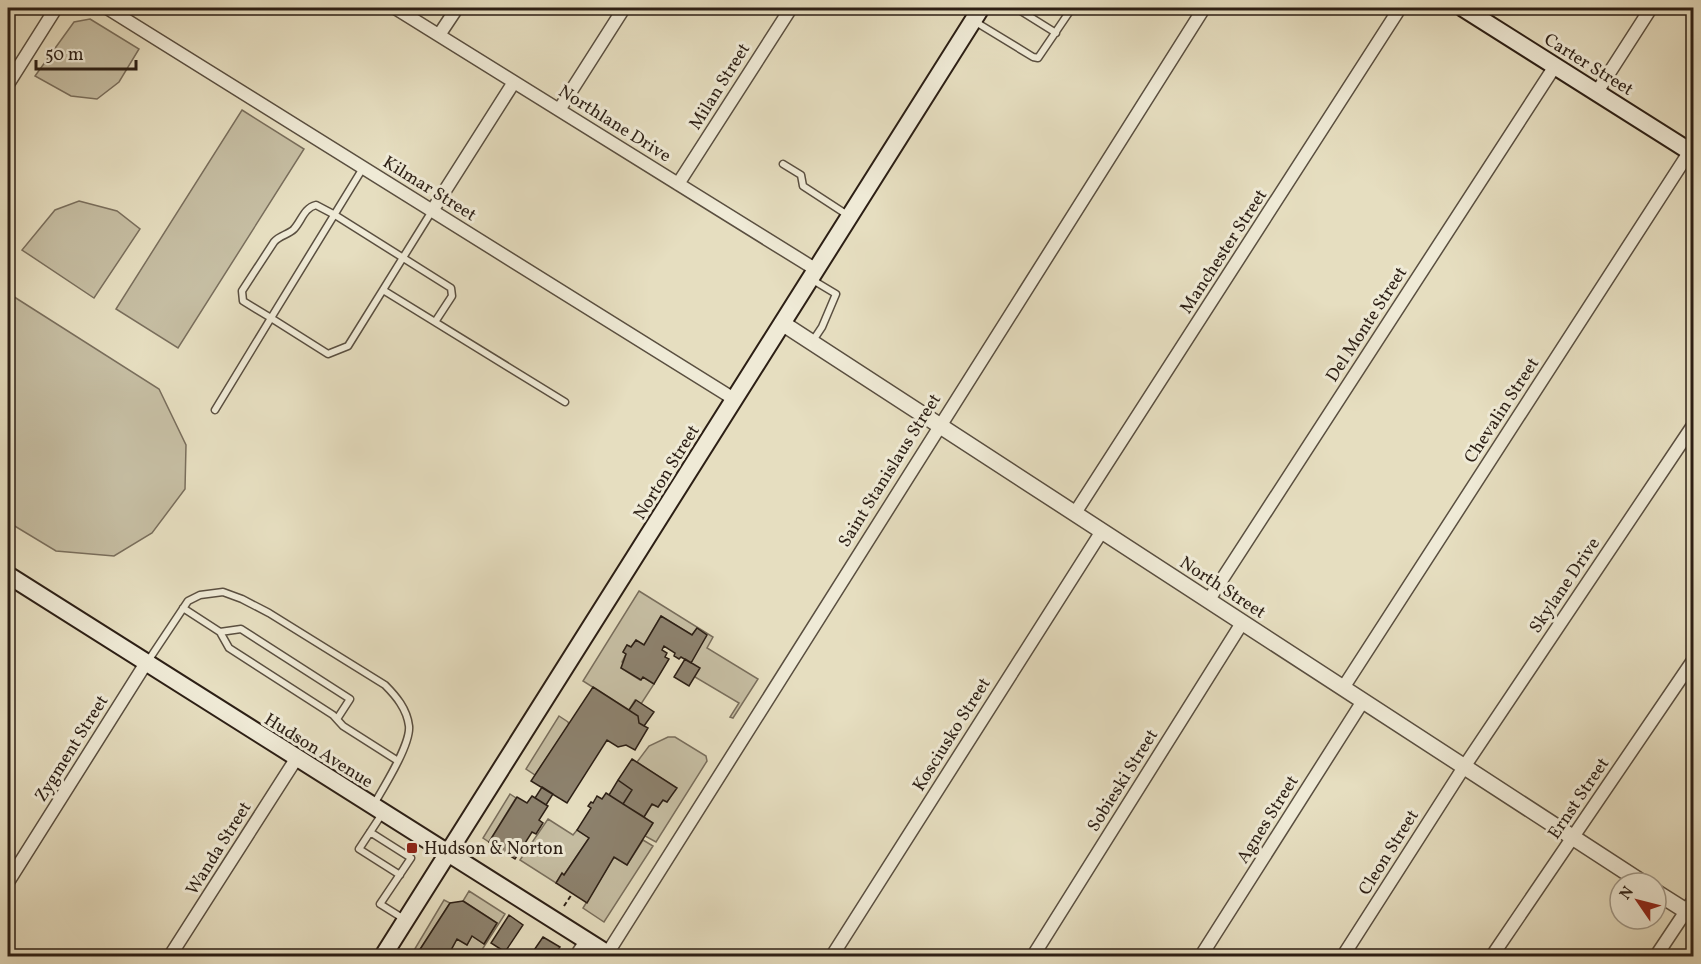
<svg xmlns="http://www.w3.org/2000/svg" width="1701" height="964" font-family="Vollkorn,serif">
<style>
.green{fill:#c6bea3;stroke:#796e5c;stroke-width:1.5}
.building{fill:#8d826e;stroke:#2c1f15;stroke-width:1.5}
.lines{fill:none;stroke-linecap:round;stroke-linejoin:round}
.service-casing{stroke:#5a4f40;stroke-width:9}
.minor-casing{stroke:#5a4f40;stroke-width:15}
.tertiary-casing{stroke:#5a4f40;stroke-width:18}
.secondary-casing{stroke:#2c1f15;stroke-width:20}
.path{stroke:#2c1f15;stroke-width:2;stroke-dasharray:4.5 3;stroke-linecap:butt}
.service{stroke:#efead6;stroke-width:6}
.minor{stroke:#efead6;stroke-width:12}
.tertiary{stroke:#efead6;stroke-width:15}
.secondary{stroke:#efead6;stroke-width:16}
.poi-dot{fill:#8f2418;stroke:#efead6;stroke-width:2}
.labels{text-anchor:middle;stroke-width:6;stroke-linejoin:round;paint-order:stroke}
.street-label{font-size:18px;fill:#2c1f15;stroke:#efead6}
.poi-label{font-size:18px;fill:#2c1f15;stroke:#efead6;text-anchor:start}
</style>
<rect width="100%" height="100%" fill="#e6dec0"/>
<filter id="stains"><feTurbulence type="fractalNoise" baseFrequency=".00333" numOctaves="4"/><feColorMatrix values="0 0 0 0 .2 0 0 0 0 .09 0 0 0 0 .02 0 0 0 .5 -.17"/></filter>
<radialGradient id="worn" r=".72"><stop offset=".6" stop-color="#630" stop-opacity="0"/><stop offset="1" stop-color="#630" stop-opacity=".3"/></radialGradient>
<path class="green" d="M90,19L139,49L119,82L97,99L71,96L35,76L74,22Z
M242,110L304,149L178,348L116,309Z
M79,201L117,211L140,229L94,298L22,250L55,210Z
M8,293L159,389L186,445L185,489L152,533L114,556L56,551L8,522Z
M639,591L713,637L707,648L758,679L733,718L730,717L739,703L695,677L691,663L706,634L697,628L692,635L661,616L644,645L636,640L631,647L627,645L623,652L626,654L622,662L624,663L621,668L640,680L643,677L654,684L641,704L635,700L629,710L583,681Z
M559,716L568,722L569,725L535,775L526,769Z
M668,737H675L706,756L707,761L656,842L645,836L653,823L644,817L652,804L658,807L663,800L667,802L676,788L637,762L649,746Z
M510,794L516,798L489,842L483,838Z
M548,819L573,835L577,830L589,838L564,875L562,874L556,883L520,860Z
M643,840L653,846L604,922L583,908L614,857L627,865Z
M469,891L505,914L478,956H452L450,952L457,939L467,945L472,936L484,944L497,923L463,901Z
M444,900L450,903L417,954L413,952Z"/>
<path class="building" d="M661,616L692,635L697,628L707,635L691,663L681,657L679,659L674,656L675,653L664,646L662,650L667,653L665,657L669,659L654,684L643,677L641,680L621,668L626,654L623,652L627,645L631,647L636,640L644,645Z
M685,659L700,668L689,686L674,677Z
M593,687L638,716L639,723L648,728L635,750L626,745L618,747L607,740L567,803L531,781Z
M636,700L654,712L644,726L639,723L638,716L629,710Z
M632,759L677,788L667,802L663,800L658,807L652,804L644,817L623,804L632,790L618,780Z
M618,780L632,790L623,804L609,795Z
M542,787L553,794L546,805L535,798Z
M606,793L653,823L627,865L614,857L587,903L556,883L562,873L564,875L589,838L577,830L591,808L588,806L591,802L593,803L597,796L602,799Z
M532,796L548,806L539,820L543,823L536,834L532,832L515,859L489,842L517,797L527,803Z
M463,901L497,923L484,944L472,936L467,945L457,939L450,952L452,956H421L417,954L450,903Z
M509,915L523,925L505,952L491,943Z
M543,937L560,947L553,956H530Z"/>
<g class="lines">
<defs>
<path id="service" d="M1016,8L1056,33
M974,21L1033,57L1038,58L1072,8
M783,164L801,175L803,186L849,216
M363,168L271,318L328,354L348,346L432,211
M811,279L836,294L822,327L812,342
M383,290L565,402
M215,410L271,318L243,301L242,291L274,242C280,235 288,235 294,229C302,220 304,208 316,205L335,215L451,288L452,296L435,322
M183,608L220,632L229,648L333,715L343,726L398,761
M220,632L241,629L350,699L337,719
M148,661L188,601L200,595L223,592L242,599L269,613L385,685C396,696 407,709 409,726C411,744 384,787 374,804
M382,814L359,849L400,875
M370,832L411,858L380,904L404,919"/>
<path id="minor" d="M107,8L734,399
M395,8L815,269
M439,35L457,8
M8,84L56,8
M1597,92L1651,8
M559,110L624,8
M678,184L791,8
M432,211L514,82
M1075,513L1400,8
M1208,601L1555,66
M1343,688L1690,151
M8,882L146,663
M607,954L1204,8
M170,956L296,759
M576,956L586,941
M832,956L1102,531
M1033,956L1242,623
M1201,956L1363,701
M1343,956L1464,767L1694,424
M1492,956L1694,659
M1656,956L1694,899"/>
<path id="tertiary" d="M782,323L1643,883
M1656,892L1694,916"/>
<path id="secondary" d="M1463,8L1694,154
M8,575L611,956
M383,956L981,8"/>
</defs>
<use href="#service" class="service-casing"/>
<use href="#minor" class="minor-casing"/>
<use href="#tertiary" class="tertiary-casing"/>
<use href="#secondary" class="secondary-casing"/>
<path class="path" d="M564,906L572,894"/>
<use href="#service" class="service"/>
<use href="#minor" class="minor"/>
<use href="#tertiary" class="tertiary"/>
<use href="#secondary" class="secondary"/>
</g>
<rect class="poi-dot" x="406" y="842" width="12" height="12" rx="3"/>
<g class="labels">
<g class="street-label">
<text transform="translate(1589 64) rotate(32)" y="6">Carter Street</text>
<text transform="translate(719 86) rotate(-58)" y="6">Milan Street</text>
<text transform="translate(615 123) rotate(32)" y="6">Northlane Drive</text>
<text transform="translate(430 188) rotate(32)" y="6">Kilmar Street</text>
<text transform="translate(1223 251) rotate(-57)" y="6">Manchester Street</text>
<text transform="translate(1366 324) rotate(-57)" y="6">Del Monte Street</text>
<text transform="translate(1501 410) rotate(-57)" y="6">Chevalin Street</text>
<text transform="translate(889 470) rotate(-58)" y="6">Saint Stanislaus Street</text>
<text transform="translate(666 472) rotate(-58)" y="6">Norton Street</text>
<text transform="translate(1564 585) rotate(-56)" y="6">Skylane Drive</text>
<text transform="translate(1223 587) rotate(33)" y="6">North Street</text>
<text transform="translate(951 734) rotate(-58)" y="6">Kosciusko Street</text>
<text transform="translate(71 748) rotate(-58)" y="6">Zygment Street</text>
<text transform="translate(319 750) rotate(32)" y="6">Hudson Avenue</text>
<text transform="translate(1122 780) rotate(-58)" y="6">Sobieski Street</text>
<text transform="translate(1578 798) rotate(-56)" y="6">Ernst Street</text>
<text transform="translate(1267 819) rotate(-58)" y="6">Agnes Street</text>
<text transform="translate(218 848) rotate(-58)" y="6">Wanda Street</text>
<text transform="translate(1388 852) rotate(-58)" y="6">Cleon Street</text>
</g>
<g class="poi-label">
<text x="424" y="854">Hudson &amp; Norton</text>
</g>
</g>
<rect width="1701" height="964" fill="none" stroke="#e6dec0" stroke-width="30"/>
<rect x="9" y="9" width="1683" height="946" fill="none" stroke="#2c1f15" stroke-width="3"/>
<rect x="15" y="15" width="1671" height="934" fill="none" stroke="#2c1f15" stroke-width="1.5"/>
<g transform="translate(1638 901) rotate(305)"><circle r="28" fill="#efead6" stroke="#a19989" stroke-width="1.5"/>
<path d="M0-4.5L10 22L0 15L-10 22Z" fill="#8f2418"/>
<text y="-9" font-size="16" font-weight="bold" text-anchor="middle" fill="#2c1f15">N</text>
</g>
<path d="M36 60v9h100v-9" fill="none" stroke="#2c1f15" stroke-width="3"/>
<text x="45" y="60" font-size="18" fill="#2c1f15" stroke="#efead6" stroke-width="4.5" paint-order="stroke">50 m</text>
<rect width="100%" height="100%" filter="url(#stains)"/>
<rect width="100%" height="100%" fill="url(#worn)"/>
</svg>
